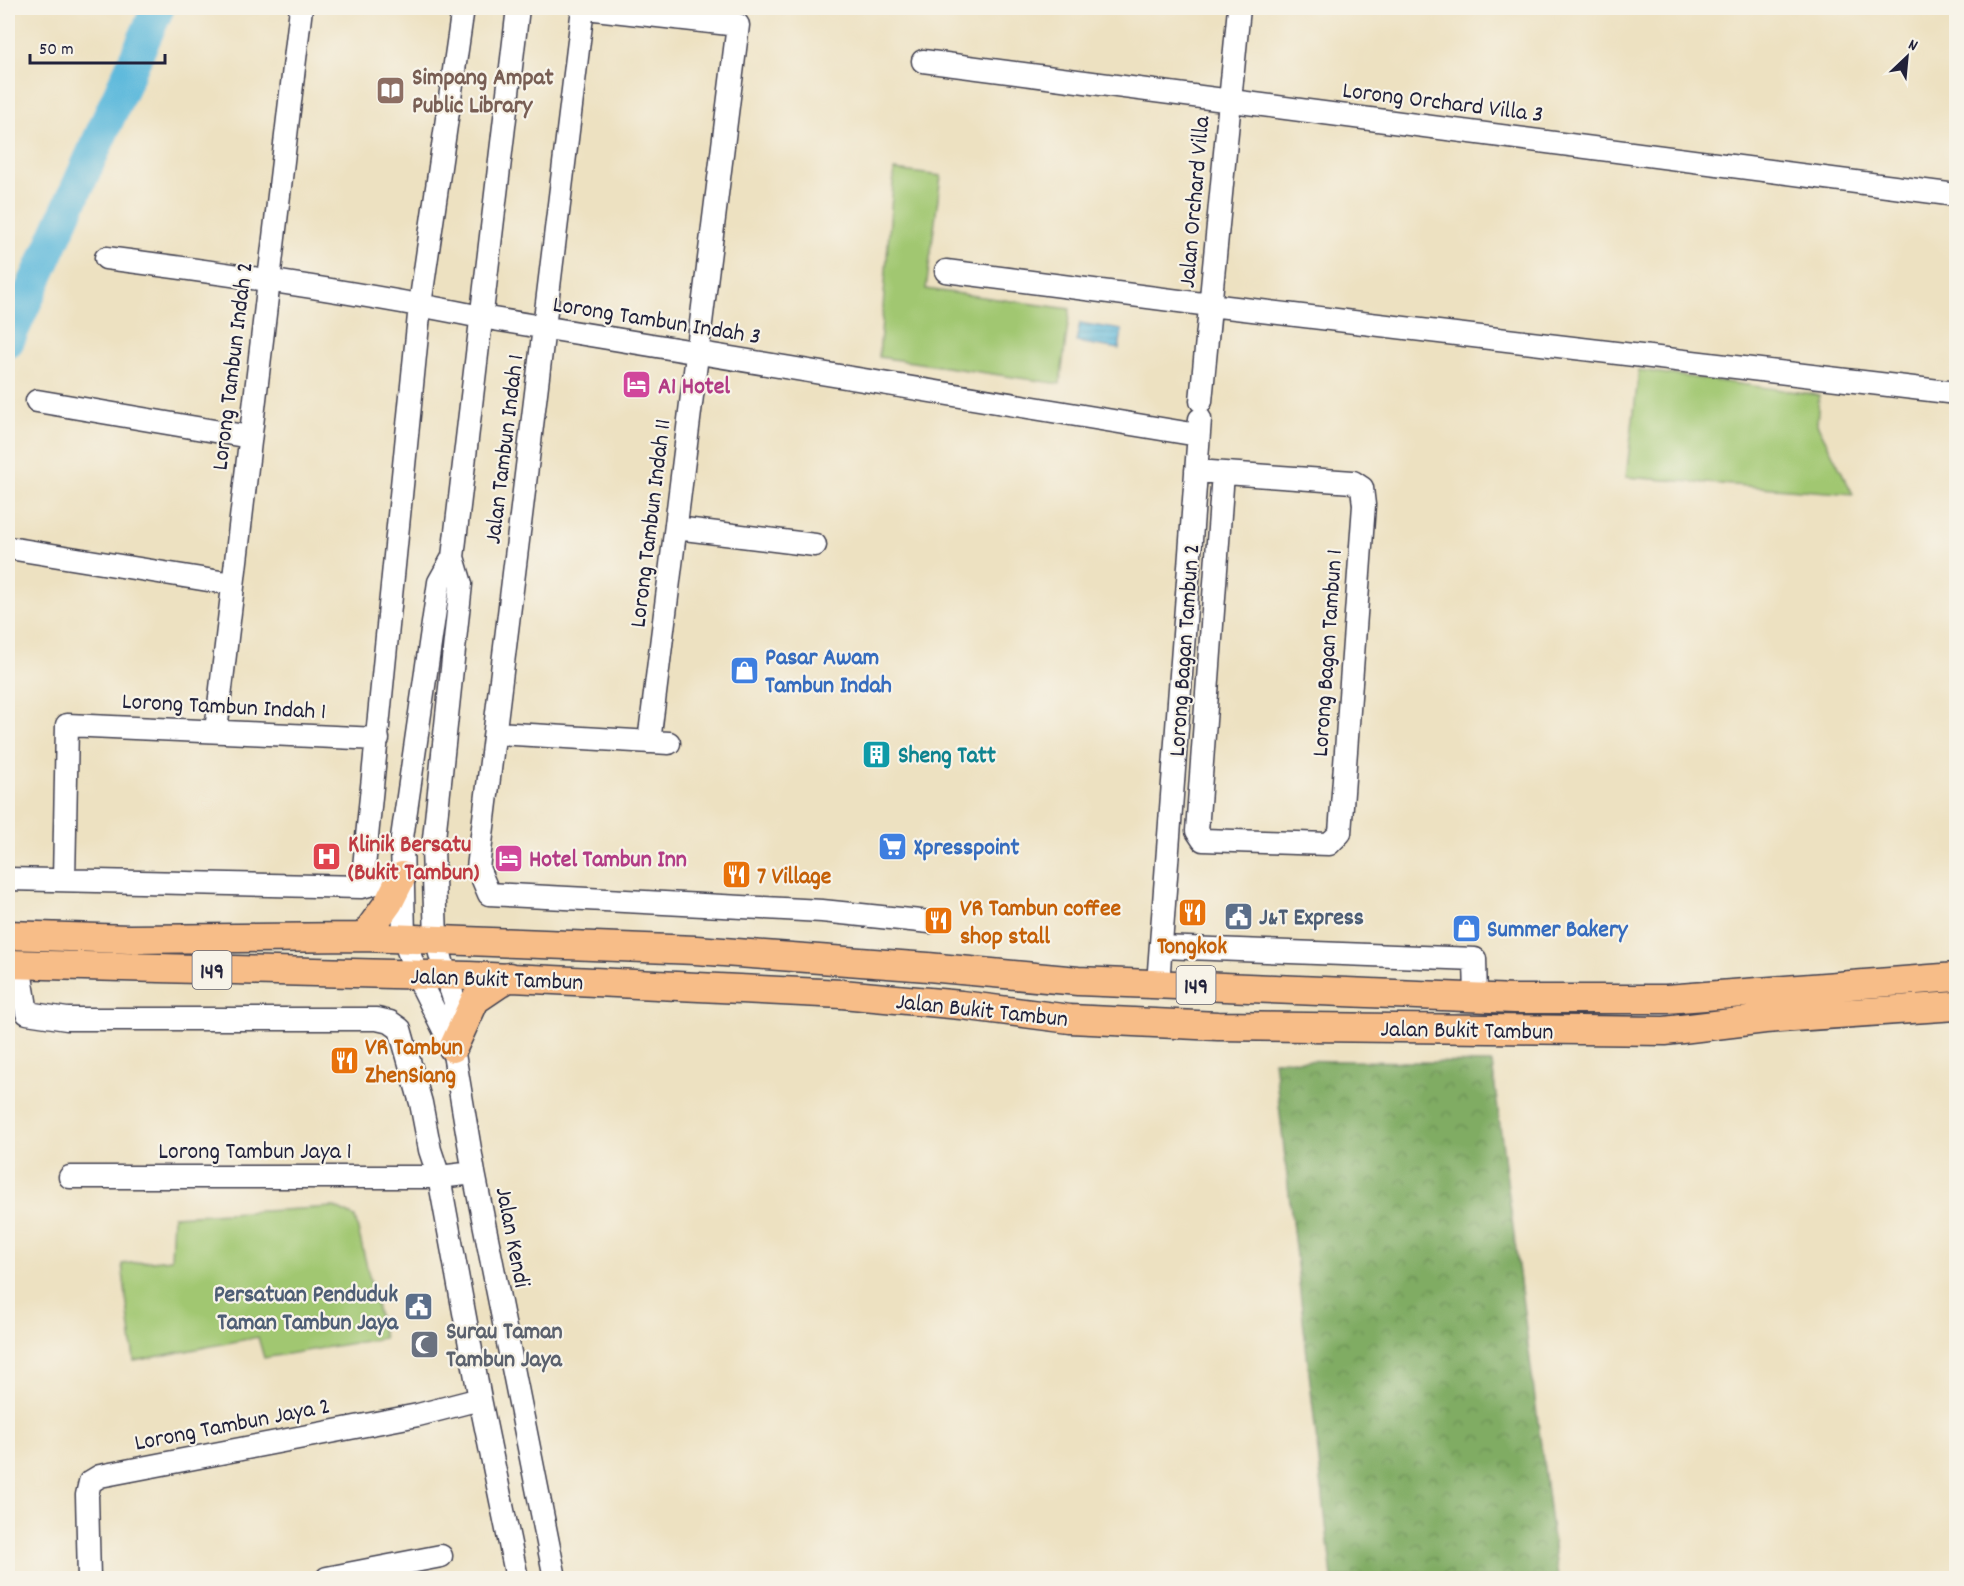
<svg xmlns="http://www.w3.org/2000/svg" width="1964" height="1586" font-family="Dekko,sans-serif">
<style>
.forest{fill:url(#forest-crowns);stroke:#51674f;stroke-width:1.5}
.park{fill:#a1c771;stroke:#627456;stroke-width:1.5}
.water{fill:url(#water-rules);stroke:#406e8c;stroke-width:1.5}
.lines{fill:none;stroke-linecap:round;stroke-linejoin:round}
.river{stroke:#5ebadc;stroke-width:33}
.minor-casing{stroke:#403f4f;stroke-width:25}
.major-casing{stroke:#403f4f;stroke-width:31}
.minor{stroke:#fff;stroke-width:22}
.major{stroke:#f7bd88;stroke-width:28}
.labels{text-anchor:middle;stroke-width:4.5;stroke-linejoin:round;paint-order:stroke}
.shield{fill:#f7f3e8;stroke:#62616f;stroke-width:1.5}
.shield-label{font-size:22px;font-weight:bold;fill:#22223b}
.education-label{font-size:24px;font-weight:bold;fill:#785e54;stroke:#f7f3e8;text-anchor:start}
.street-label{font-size:24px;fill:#22223b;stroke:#f7f3e8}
.hotel-label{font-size:24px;font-weight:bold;fill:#b23c85;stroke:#f7f3e8;text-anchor:start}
.shop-label{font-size:24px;font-weight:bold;fill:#366cbe;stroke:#f7f3e8;text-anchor:start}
.culture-label{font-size:24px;font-weight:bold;fill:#0d838f;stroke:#f7f3e8;text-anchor:start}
.health-label{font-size:24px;font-weight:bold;fill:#be3a42;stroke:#f7f3e8;text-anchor:start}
.food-label{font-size:24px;font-weight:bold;fill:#c56008;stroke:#f7f3e8;text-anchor:start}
.service-label{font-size:24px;font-weight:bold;fill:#4e5e75;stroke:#f7f3e8;text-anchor:start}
.worship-label{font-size:24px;font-weight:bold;fill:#5b616d;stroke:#f7f3e8;text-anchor:start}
</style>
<defs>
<pattern id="forest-crowns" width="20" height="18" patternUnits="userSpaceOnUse" patternTransform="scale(1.5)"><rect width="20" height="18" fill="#80ac63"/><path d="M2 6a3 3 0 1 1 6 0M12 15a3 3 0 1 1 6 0" fill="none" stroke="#688c53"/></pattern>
<pattern id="water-rules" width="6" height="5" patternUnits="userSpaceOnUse" patternTransform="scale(1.5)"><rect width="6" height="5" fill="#5ebadc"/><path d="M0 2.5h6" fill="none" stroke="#4d97b4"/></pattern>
</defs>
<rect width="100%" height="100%" fill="#f7f3e8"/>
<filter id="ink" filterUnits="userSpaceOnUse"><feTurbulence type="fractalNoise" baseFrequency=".0167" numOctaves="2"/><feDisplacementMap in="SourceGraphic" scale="12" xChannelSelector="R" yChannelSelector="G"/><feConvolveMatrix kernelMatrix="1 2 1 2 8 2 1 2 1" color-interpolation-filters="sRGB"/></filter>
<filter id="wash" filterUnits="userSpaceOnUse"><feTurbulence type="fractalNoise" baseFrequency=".008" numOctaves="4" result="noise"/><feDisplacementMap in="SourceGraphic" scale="24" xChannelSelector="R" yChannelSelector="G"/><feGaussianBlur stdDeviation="1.35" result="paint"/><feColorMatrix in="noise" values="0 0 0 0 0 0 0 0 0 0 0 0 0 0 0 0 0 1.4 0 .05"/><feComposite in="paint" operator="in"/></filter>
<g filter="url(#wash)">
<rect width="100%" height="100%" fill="#ede1c1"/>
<path class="forest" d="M1274,1060L1492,1063L1558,1578H1332Z"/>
<path class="park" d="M894,170L941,176L926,289L1070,309L1060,384L879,357Z
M1639,370L1819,395L1817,424L1853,494L1626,477Z
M334,1207L355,1217L384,1338L264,1358L258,1337L134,1361L122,1264L171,1259L173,1216Z"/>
<path class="water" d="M1080,323L1122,330L1119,349L1076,342Z"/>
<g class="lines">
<path class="river" d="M8,341L158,8"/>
</g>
</g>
<g filter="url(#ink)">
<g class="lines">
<defs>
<path id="minor" d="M583,8L478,868L489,894L822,911L930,922
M586,8L738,25L649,742
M923,61L1956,195
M106,258C232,274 357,292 481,317L1198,435
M946,271L1210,305L1956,393
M37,401L250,437
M1201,401L1239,8
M1196,471L1353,482L1362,488L1364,505L1340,833L1329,844L1203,840L1197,831L1223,473
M676,528L815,545
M9,548L233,584
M453,557L461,584L433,848L436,939L446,976L455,1002L453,1048L474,1173L555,1578
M216,731L301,8
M495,733L669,743
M8,879L362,887L402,876
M64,880L67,725L378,739
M362,887L420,305L463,8
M1161,947L1475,959L1476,997
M19,964L27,1013L67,1019H377L390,1022L400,1029L421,1103L430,1150L439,1177L480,1399L517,1578
M1158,984L1200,419
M453,1048L417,976L404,939L402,838L439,582L453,557L518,8
M70,1177H439L474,1173
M89,1578L87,1495L90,1482L100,1476L418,1415L480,1399
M327,1578L441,1556"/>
<path id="major" d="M8,935L129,939L364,937L696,950L928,967L1078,981L1515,999H1666L1956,977
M364,937L389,902L402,876
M8,964L469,976L842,994L961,1005L1070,1019L1218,1026L1665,1031L1765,1019L1956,1006
M453,1048L475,1000L509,977"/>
</defs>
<use href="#minor" class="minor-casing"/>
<use href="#major" class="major-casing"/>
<use href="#minor" class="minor"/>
<use href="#major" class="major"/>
</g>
</g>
<defs>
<symbol id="library-square" viewBox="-11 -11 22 22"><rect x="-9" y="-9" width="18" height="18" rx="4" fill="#8d6e63" stroke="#f7f3e8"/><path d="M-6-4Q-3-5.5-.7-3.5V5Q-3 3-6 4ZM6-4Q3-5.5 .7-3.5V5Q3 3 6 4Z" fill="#fff"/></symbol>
<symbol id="hotel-square" viewBox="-11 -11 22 22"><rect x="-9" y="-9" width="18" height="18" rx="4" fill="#d1479c" stroke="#f7f3e8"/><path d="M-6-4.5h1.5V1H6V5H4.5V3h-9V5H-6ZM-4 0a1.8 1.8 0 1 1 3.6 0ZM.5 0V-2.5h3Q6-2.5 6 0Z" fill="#fff"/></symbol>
<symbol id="shop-square" viewBox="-11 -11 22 22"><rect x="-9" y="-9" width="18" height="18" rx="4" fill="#3f7fe0" stroke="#f7f3e8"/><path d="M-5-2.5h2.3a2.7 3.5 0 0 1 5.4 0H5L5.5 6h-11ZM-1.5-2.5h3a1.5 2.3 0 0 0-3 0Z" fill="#fff"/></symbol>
<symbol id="building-square" viewBox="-11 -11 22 22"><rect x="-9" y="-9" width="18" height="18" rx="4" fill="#0f9aa8" stroke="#f7f3e8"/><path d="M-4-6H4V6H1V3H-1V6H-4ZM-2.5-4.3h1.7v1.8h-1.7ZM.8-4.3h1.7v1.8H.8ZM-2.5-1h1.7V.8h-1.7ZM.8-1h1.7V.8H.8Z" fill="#fff"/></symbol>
<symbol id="supermarket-square" viewBox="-11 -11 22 22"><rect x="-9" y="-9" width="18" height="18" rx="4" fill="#3f7fe0" stroke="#f7f3e8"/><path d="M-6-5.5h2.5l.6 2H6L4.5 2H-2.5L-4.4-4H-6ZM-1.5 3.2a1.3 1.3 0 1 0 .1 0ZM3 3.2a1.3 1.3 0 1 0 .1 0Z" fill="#fff"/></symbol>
<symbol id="hospital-square" viewBox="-11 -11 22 22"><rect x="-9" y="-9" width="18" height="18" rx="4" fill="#e0444e" stroke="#f7f3e8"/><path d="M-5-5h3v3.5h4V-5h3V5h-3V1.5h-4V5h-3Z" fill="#fff"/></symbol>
<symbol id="restaurant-square" viewBox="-11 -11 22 22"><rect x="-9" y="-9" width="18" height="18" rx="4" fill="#e8710a" stroke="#f7f3e8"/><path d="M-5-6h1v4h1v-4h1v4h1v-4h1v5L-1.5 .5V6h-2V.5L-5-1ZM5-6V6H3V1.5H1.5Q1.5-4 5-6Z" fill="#fff"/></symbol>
<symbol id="civic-square" viewBox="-11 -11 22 22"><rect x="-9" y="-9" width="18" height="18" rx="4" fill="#5c6f8a" stroke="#f7f3e8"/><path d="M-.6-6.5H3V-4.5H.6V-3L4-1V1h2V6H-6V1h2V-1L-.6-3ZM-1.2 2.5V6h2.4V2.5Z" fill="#fff"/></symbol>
<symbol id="mosque-square" viewBox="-11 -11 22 22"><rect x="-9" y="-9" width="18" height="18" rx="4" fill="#6b7280" stroke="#f7f3e8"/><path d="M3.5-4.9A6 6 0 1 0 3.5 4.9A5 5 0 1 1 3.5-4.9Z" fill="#fff"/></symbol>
</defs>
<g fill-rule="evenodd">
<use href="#library-square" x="374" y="74" width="33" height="33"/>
<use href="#hotel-square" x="620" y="368" width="33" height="33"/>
<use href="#shop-square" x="728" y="654" width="33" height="33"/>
<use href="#building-square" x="860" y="738" width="33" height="33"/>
<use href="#supermarket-square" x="876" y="830" width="33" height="33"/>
<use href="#hospital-square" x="310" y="840" width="33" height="33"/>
<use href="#hotel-square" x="492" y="842" width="33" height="33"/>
<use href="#restaurant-square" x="720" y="858" width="33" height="33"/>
<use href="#restaurant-square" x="1176" y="896" width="33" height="33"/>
<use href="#civic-square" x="1222" y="900" width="33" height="33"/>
<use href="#restaurant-square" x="922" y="904" width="33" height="33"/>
<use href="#shop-square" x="1450" y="912" width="33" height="33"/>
<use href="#restaurant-square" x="328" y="1044" width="33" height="33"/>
<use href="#civic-square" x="402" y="1290" width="33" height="33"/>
<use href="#mosque-square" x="408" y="1328" width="33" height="33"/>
</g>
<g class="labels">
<g class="shield">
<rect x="192.5" y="951" width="39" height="38" rx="4.5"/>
<rect x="1176.5" y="966" width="39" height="38" rx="4.5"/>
</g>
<g class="shield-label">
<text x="212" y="978">149</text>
<text x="1196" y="993">149</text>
</g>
<g class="education-label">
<text x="412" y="84">Simpang Ampat<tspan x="412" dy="28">Public Library</tspan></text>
</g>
<g class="street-label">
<text transform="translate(1443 101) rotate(7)" y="8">Lorong Orchard Villa 3</text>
<text transform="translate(1193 202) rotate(-85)" y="8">Jalan Orchard Villa</text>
<text transform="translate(657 319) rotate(9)" y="8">Lorong Tambun Indah 3</text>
<text transform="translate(231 366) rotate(-83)" y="8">Lorong Tambun Indah 2</text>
<text transform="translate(503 449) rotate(-83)" y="8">Jalan Tambun Indah 1</text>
<text transform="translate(649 523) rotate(-83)" y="8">Lorong Tambun Indah 11</text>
<text transform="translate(1183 650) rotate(-86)" y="8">Lorong Bagan Tambun 2</text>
<text transform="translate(1326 653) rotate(-86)" y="8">Lorong Bagan Tambun 1</text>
<text transform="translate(224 705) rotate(3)" y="8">Lorong Tambun Indah 1</text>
<text transform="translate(497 978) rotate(2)" y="8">Jalan Bukit Tambun</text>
<text transform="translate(982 1009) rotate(6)" y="8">Jalan Bukit Tambun</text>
<text transform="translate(1467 1029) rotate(1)" y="8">Jalan Bukit Tambun</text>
<text x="255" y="1158">Lorong Tambun Jaya 1</text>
<text transform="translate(514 1237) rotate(79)" y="8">Jalan Kendi</text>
<text transform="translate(232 1423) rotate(-11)" y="8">Lorong Tambun Jaya 2</text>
</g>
<g class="hotel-label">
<text x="658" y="393">A1 Hotel</text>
<text x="529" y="866">Hotel Tambun Inn</text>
</g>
<g class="shop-label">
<text x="765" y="664">Pasar Awam<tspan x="765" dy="28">Tambun Indah</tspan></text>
<text x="914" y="854">Xpresspoint</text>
<text x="1487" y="936">Summer Bakery</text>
</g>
<g class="culture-label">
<text x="898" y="762">Sheng Tatt</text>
</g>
<g class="health-label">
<text x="348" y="851">Klinik Bersatu<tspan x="348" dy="28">(Bukit Tambun)</tspan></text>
</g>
<g class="food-label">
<text x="757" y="883">7 Village</text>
<text x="960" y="915">VR Tambun coffee<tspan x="960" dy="28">shop stall</tspan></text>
<text x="1192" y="953" text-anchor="middle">Tongkok</text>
<text x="365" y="1054">VR Tambun<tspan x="365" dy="28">ZhenSiang</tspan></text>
</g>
<g class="service-label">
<text x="1259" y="924">J&amp;T Express</text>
<text x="398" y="1301" text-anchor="end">Persatuan Penduduk<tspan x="398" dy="28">Taman Tambun Jaya</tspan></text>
</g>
<g class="worship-label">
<text x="446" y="1338">Surau Taman<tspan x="446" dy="28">Tambun Jaya</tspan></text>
</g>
</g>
<rect width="1964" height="1586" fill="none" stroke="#f7f3e8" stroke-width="30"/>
<g transform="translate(1907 57) rotate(26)" stroke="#f7f3e8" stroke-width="4.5" paint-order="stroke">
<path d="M0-4.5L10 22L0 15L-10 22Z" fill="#22223b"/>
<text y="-9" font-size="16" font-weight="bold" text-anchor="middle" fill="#22223b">N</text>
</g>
<path d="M30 54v9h135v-9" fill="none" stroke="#22223b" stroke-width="3"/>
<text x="39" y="54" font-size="18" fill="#22223b" stroke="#f7f3e8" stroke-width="4.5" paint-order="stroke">50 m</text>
</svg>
